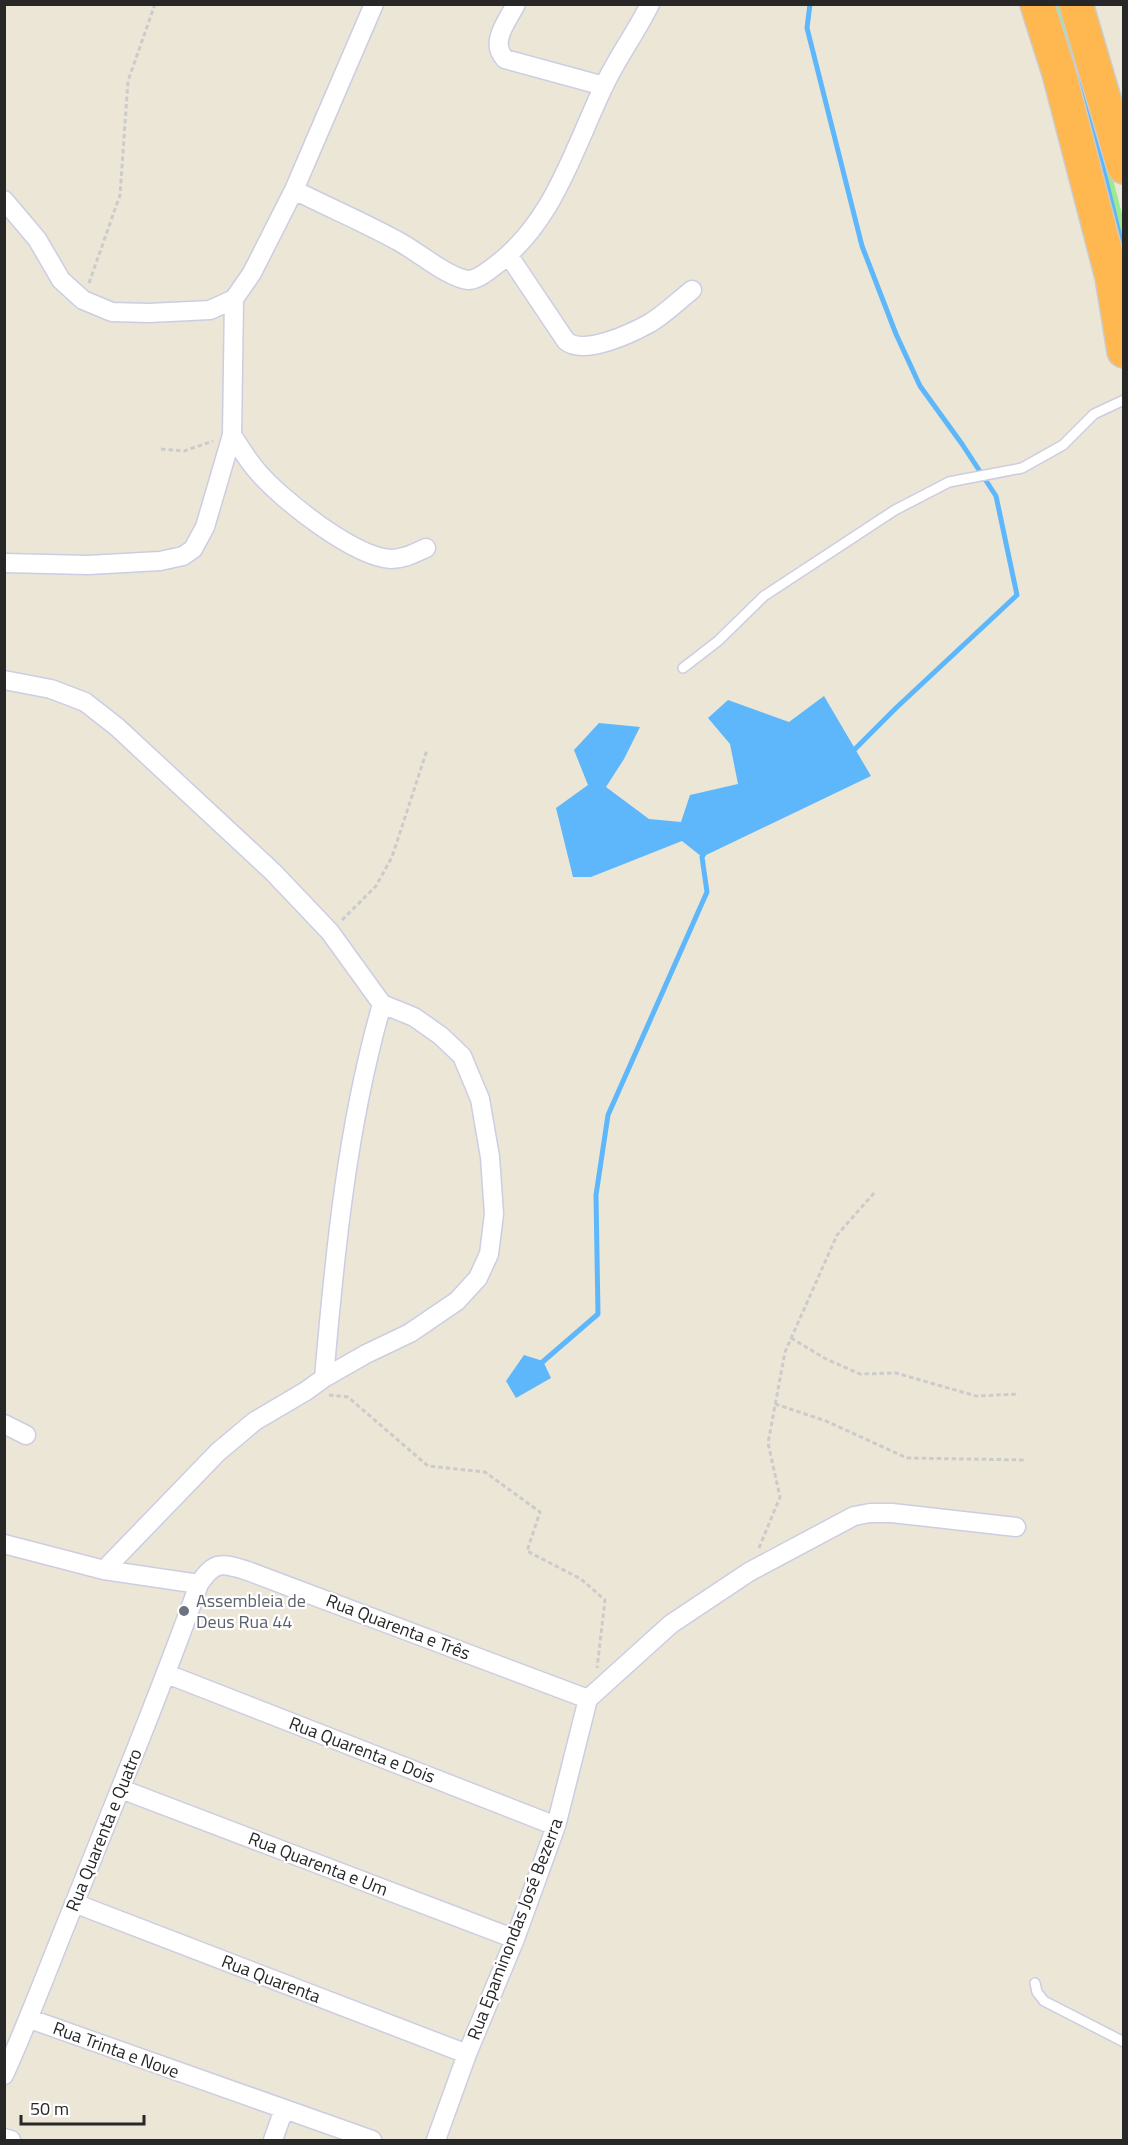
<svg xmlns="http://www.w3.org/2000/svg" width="1128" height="2145" font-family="'Titillium Web',sans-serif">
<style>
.green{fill:#9de98d}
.water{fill:#5db7fa}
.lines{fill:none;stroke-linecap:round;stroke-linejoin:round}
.stream{stroke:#5db7fa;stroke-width:5}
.lane-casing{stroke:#cccde3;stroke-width:12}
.street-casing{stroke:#cccde3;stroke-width:21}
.highway-casing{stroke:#cbcbcb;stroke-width:36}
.path{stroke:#cbcbcb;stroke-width:3;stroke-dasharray:4.5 3;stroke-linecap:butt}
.lane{stroke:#fff;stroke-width:9}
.street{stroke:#fff;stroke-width:18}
.highway{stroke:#ffb84f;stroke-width:33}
.worship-dot{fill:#6b7280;stroke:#fff;stroke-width:2}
.labels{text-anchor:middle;stroke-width:4.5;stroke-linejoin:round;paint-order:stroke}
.worship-label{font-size:18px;fill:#5b616d;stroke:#fff;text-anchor:start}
.street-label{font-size:18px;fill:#272727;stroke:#fff}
</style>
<rect width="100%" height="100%" fill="#ece6d7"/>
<path class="green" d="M1053,5H1068L1123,218V284Z"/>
<path class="water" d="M824,696L871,776L702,857L682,841L591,877H573L556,808L588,785L574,750L599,723L640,727L624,759L606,787L649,819L681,822L690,795L738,784L730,744L708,718L728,700L789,722Z
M524,1355L543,1361L551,1378L516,1398L506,1381Z"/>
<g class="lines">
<path class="stream" d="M810,4L807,28L862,246L896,334L920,386L962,444L996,496L1017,595L896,708L855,749L850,751
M1080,75L1124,253
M539,1365L598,1314L596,1195L608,1115L707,892L702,857L705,852"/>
<defs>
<path id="lane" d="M683,668L718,641L764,596L895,510L949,482L1022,468L1063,445L1094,414L1124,400
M1035,1983L1037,1992L1044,2001L1124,2042"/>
<path id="street" d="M516,4C507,22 489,42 505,59L604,86
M294,190C328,207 363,222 396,240C416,250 448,278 468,280C477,280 485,273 492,268C553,224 572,153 603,88C616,59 636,33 650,4
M4,200L37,239L61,280L83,300L112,312L149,313L210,310L234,299L252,273L294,190L374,4
M509,256L566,341C584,356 632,333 650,323C665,314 678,301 692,290
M232,435C240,447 248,461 258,472C282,500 354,557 391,559C404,559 415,553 426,548
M4,563L88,565L160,561L183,556L193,549L205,527L232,435L234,299
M4,680L51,689L85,702L117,727L273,872L330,932L382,1004L414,1017L441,1036L462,1056L480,1099L490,1157L494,1214L489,1254L478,1278L457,1301L410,1333L366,1354L324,1378L306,1391L255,1421L218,1452L104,1570
M324,1378C335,1251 347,1126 382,1004
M4,1424L26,1435
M4,1544L104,1570L199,1584
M167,1674L556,1826
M121,1789L515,1939
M74,1903L467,2054
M30,2019L372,2140
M4,2075C30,2018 51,1960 75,1902C117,1796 161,1691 199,1584C215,1560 222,1563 248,1571L588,1699
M4,2138L11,2140
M273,2140L284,2109
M436,2140L467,2054L515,1939L556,1826L588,1699L671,1624L749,1572L854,1516L870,1513H892L1016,1527"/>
<path id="highway" d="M1037,4L1059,73L1112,277L1124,351
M1076,4L1124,167"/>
</defs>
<use href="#lane" class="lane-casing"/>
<use href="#street" class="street-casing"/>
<use href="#highway" class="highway-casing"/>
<path class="path" d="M89,283L120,195L128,81L155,4
M161,449L184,451L213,441
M342,920L376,886L392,857L427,750
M791,1338L826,1359L860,1374L896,1373L976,1396L1019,1394
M329,1395L348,1397L428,1466L485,1472L540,1512L527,1551L581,1579L605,1600L597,1668
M775,1404L826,1421L907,1458L1024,1460
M759,1548L780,1497L768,1443L785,1352L837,1235L875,1192"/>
<use href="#lane" class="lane"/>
<use href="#street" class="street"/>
<use href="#highway" class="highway"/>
</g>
<circle class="worship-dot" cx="184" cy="1611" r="6"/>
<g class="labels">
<g class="worship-label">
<text x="196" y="1607">Assembleia de<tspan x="196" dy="21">Deus Rua 44</tspan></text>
</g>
<g class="street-label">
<text transform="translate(398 1627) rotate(21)" y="6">Rua Quarenta e Três</text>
<text transform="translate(362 1750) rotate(21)" y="6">Rua Quarenta e Dois</text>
<text transform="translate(104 1830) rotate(-68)" y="6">Rua Quarenta e Quatro</text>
<text transform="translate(318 1864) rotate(21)" y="6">Rua Quarenta e Um</text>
<text transform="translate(515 1929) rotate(-69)" y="6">Rua Epaminondas José Bezerra</text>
<text transform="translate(271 1979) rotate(21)" y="6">Rua Quarenta</text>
<text transform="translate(116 2050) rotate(20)" y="6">Rua Trinta e Nove</text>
</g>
</g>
<rect width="1128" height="2145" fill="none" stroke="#272727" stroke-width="12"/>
<path d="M21 2115v9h123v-9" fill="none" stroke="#272727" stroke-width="3"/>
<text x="30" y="2115" font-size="18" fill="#272727" stroke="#ffffff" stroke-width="4.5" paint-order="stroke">50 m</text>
</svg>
